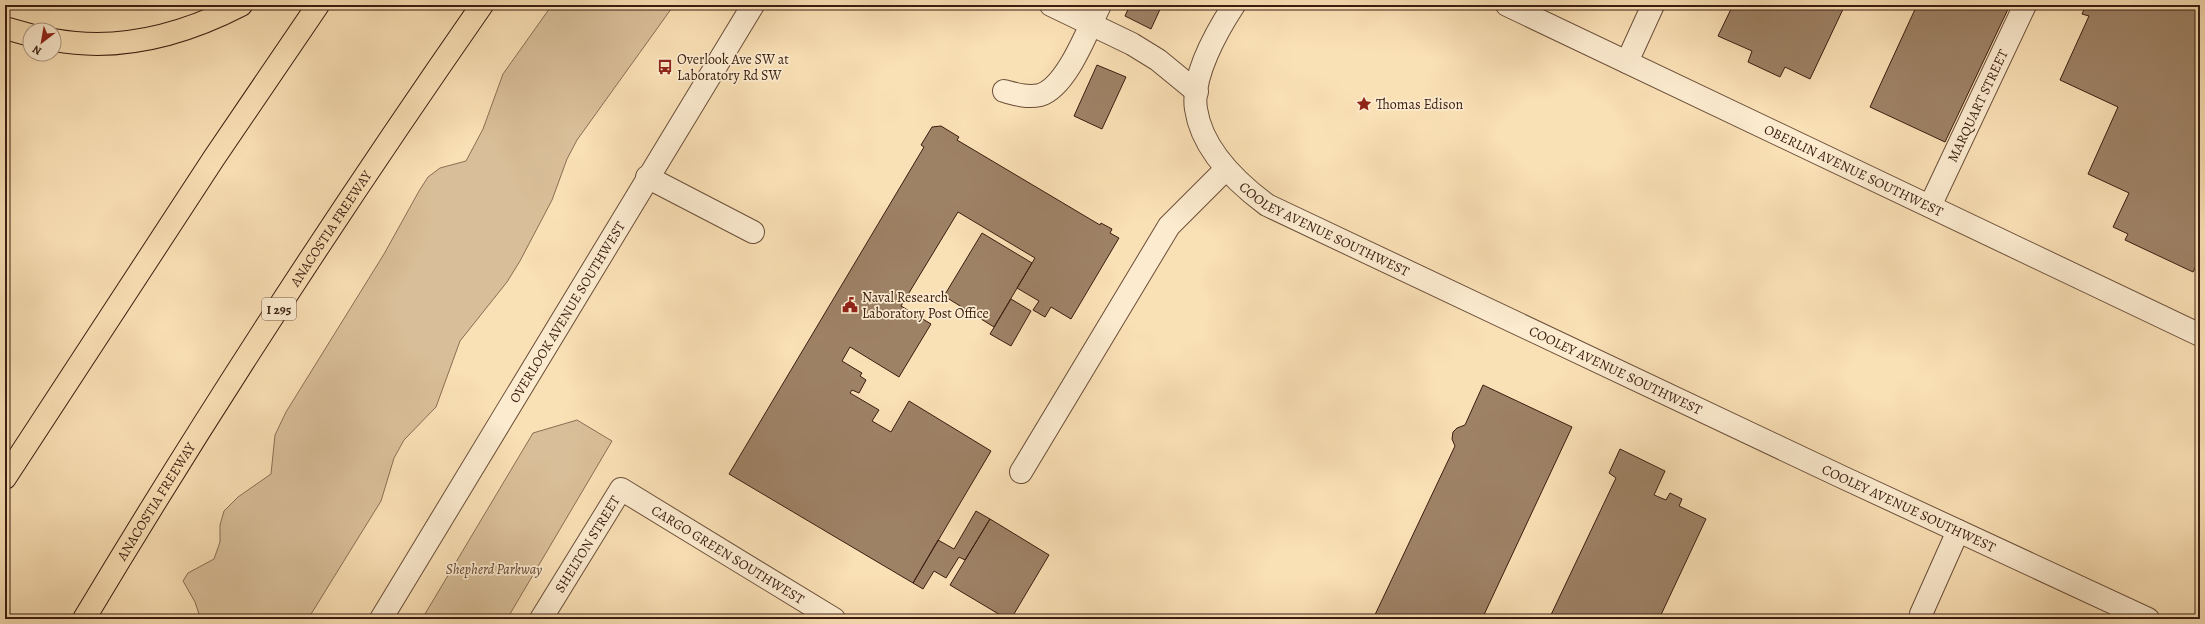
<svg xmlns="http://www.w3.org/2000/svg" width="2205" height="624" font-family="Alegreya,serif">
<style>
.green{fill:#d9bf99;stroke:#8a6e54}
.building{fill:#9e8266;stroke:#3a1d10}
.lines{fill:none;stroke-linecap:round;stroke-linejoin:round}
.minor-casing{stroke:#6a4e39;stroke-width:24}
.highway-casing{stroke:#3a1d10;stroke-width:24}
.minor{stroke:#fcebcf;stroke-width:22}
.highway{stroke:#fae0b5;stroke-width:22}
.labels{text-anchor:middle;stroke-width:3.5;stroke-linejoin:round;paint-order:stroke}
.shield{fill:#fcebcf;stroke:#745b49;stroke-width:1}
.shield-label{font-size:13px;font-weight:bold;fill:#3a1d10}
.poi-label{font-size:14px;fill:#3a1d10;stroke:#fcebcf;text-anchor:start}
.street-label{font-size:14px;fill:#3a1d10;stroke:#fcebcf}
.park-label{font-size:14px;font-style:italic;fill:#624632;stroke:#fcebcf}
</style>
<rect width="100%" height="100%" fill="#fae0b5"/>
<filter id="stains"><feTurbulence type="fractalNoise" baseFrequency=".005" numOctaves="4"/><feColorMatrix values="0 0 0 0 .2 0 0 0 0 .09 0 0 0 0 .02 0 0 0 .5 -.17"/></filter>
<radialGradient id="worn" r=".72"><stop offset=".6" stop-color="#630" stop-opacity="0"/><stop offset="1" stop-color="#630" stop-opacity=".3"/></radialGradient>
<path class="green" d="M552,5H674L577,140L567,159L552,200L520,261L507,282L460,341L436,407L404,440L394,458L381,501L308,619H198L200,617L195,602L183,581L188,573L214,559L220,542V525L224,511L238,497L271,474L275,435L286,412L384,254L419,191L428,177L440,168L466,161L483,129L503,74Z
M577,420L612,441L507,619H422L533,433Z"/>
<path class="building" d="M1130,5H1162L1151,29L1125,16Z
M1733,5H1845L1810,79L1785,67L1780,77L1748,62L1752,51L1718,36Z
M1917,5H2010L1945,142L1870,107Z
M2086,5H2200V268L2196,266L2193,272L2125,240L2128,234L2113,227L2129,193L2088,174L2118,107L2060,80L2089,16L2082,14Z
M1097,65L1126,77L1102,129L1074,116Z
M941,126L959,137L957,140L1100,225L1101,223L1112,229L1110,233L1119,238L1071,319L1051,307L1045,317L1033,310L1039,301L1017,288L1035,258L958,212L901,306L931,324L899,377L850,347L842,361L862,373L860,376L866,380L859,393L852,390L850,393L879,410L872,421L891,432L909,401L991,451L913,583L729,474L924,147L921,145L932,127Z
M982,233L1032,263L994,327L944,296Z
M1011,299L1031,311L1011,346L990,334Z
M1483,385L1572,427L1482,619H1373L1455,446L1452,439L1453,432L1457,428L1465,425Z
M1620,449L1665,471L1654,495L1666,500L1670,493L1682,499L1679,506L1706,519L1659,619H1549L1616,478L1609,473Z
M976,511L990,519L965,560L959,557L946,578L934,571L923,589L913,583L938,540L954,549Z
M990,519L1049,555L1011,619H1007L950,585Z"/>
<g class="lines">
<defs>
<g id="minor">
<path d="M1051,5L1132,44L1158,60L1197,92"/>
<path id="s1" d="M1234,5C1217,31 1191,77 1196,109C1202,150 1236,182 1267,205L1842,477L2148,619"/>
<path id="s2" d="M1507,5L2200,335"/>
<path d="M1627,62L1653,5"/>
<path d="M1004,91C1015,94 1027,98 1040,95C1067,87 1088,29 1100,5"/>
<path d="M647,177L753,232"/>
<path id="s3" d="M1930,206L2025,5"/>
<path d="M1021,472L1169,226L1226,169"/>
<path d="M1921,614L1958,531"/>
<path id="s4" d="M381,619L753,5"/>
<path id="s5" d="M541,619L621,489L834,619"/>
</g>
<g id="highway">
<path d="M5,28L30,35"/>
<path d="M54,40C119,52 183,35 241,5"/>
<path d="M5,478L214,158L318,5"/>
<path id="s6" d="M84,619C209,410 343,205 482,5"/>
</g>
</defs>
<use href="#minor" class="minor-casing"/>
<use href="#highway" class="highway-casing"/>
<use href="#minor" class="minor"/>
<use href="#highway" class="highway"/>
</g>
<defs>
<symbol id="bus-bare" viewBox="-9 -9 18 18"><path d="M-5-6H5V4H4V6H2V4H-2V6H-4V4H-5ZM-3.5-4V0h7V-4ZM-3.5 1.2v1.5H-2V1.2ZM2 1.2v1.5H3.5V1.2Z" fill="#8f2418" stroke="#fcebcf" stroke-width="2.5" paint-order="stroke"/></symbol>
<symbol id="sight-bare" viewBox="-9 -9 18 18"><path d="M0-6L1.8-2.2L6-1.7L2.9 1.2L3.7 5.4L0 3.3L-3.7 5.4L-2.9 1.2L-6-1.7L-1.8-2.2Z" fill="#8f2418" stroke="#fcebcf" stroke-width="2.5" paint-order="stroke"/></symbol>
<symbol id="civic-bare" viewBox="-9 -9 18 18"><path d="M-.6-6.5H3V-4.5H.6V-3L4-1V1h2V6H-6V1h2V-1L-.6-3ZM-1.2 2.5V6h2.4V2.5Z" fill="#8f2418" stroke="#fcebcf" stroke-width="2.5" paint-order="stroke"/></symbol>
</defs>
<g fill-rule="evenodd">
<use href="#bus-bare" x="654" y="56" width="22" height="22"/>
<use href="#sight-bare" x="1353" y="93" width="22" height="22"/>
<use href="#civic-bare" x="839" y="294" width="22" height="22"/>
</g>
<g class="labels">
<rect class="shield" x="262" y="298" width="34" height="22" rx="3"/>
<g class="shield-label">
<text x="279" y="314">I 295</text>
</g>
<g class="poi-label">
<text x="677" y="64">Overlook Ave SW at<tspan x="677" dy="16">Laboratory Rd SW</tspan></text>
<text x="1376" y="109">Thomas Edison</text>
<text x="862" y="302">Naval Research<tspan x="862" dy="16">Laboratory Post Office</tspan></text>
</g>
<g class="street-label">
<text dy="5" stroke="none"><textPath href="#s3" startOffset="111">MARQUART STREET</textPath></text>
<text dy="5" stroke="none"><textPath href="#s2" startOffset="384">OBERLIN AVENUE SOUTHWEST</textPath></text>
<text dy="5" stroke="none"><textPath href="#s1" startOffset="297">COOLEY AVENUE SOUTHWEST</textPath></text>
<text dy="5" stroke="none"><textPath href="#s6" startOffset="462">ANACOSTIA FREEWAY</textPath></text>
<text dy="5" stroke="none"><textPath href="#s4" startOffset="359">OVERLOOK AVENUE SOUTHWEST</textPath></text>
<text dy="5" stroke="none"><textPath href="#s1" startOffset="621">COOLEY AVENUE SOUTHWEST</textPath></text>
<text dy="5" stroke="none"><textPath href="#s6" startOffset="138">ANACOSTIA FREEWAY</textPath></text>
<text dy="5" stroke="none"><textPath href="#s1" startOffset="945">COOLEY AVENUE SOUTHWEST</textPath></text>
<text dy="5" stroke="none"><textPath href="#s5" startOffset="88">SHELTON STREET</textPath></text>
<text dy="5" stroke="none"><textPath href="#s5" startOffset="278">CARGO GREEN SOUTHWEST</textPath></text>
</g>
<g class="park-label">
<text x="494" y="574">Shepherd Parkway</text>
</g>
</g>
<rect width="2205" height="624" fill="none" stroke="#fae0b5" stroke-width="20"/>
<rect x="6" y="6" width="2193" height="612" fill="none" stroke="#3a1d10" stroke-width="2"/>
<rect x="10" y="10" width="2185" height="604" fill="none" stroke="#3a1d10"/>
<g transform="translate(42 42) rotate(211)"><circle r="19" fill="#fcebcf" stroke="#ae9983"/>
<path d="M0-3L7 15L0 10L-7 15Z" fill="#8f2418"/>
<text y="-6" font-size="11" font-weight="bold" text-anchor="middle" fill="#3a1d10">N</text>
</g>
<rect width="100%" height="100%" filter="url(#stains)"/>
<rect width="100%" height="100%" fill="url(#worn)"/>
</svg>
